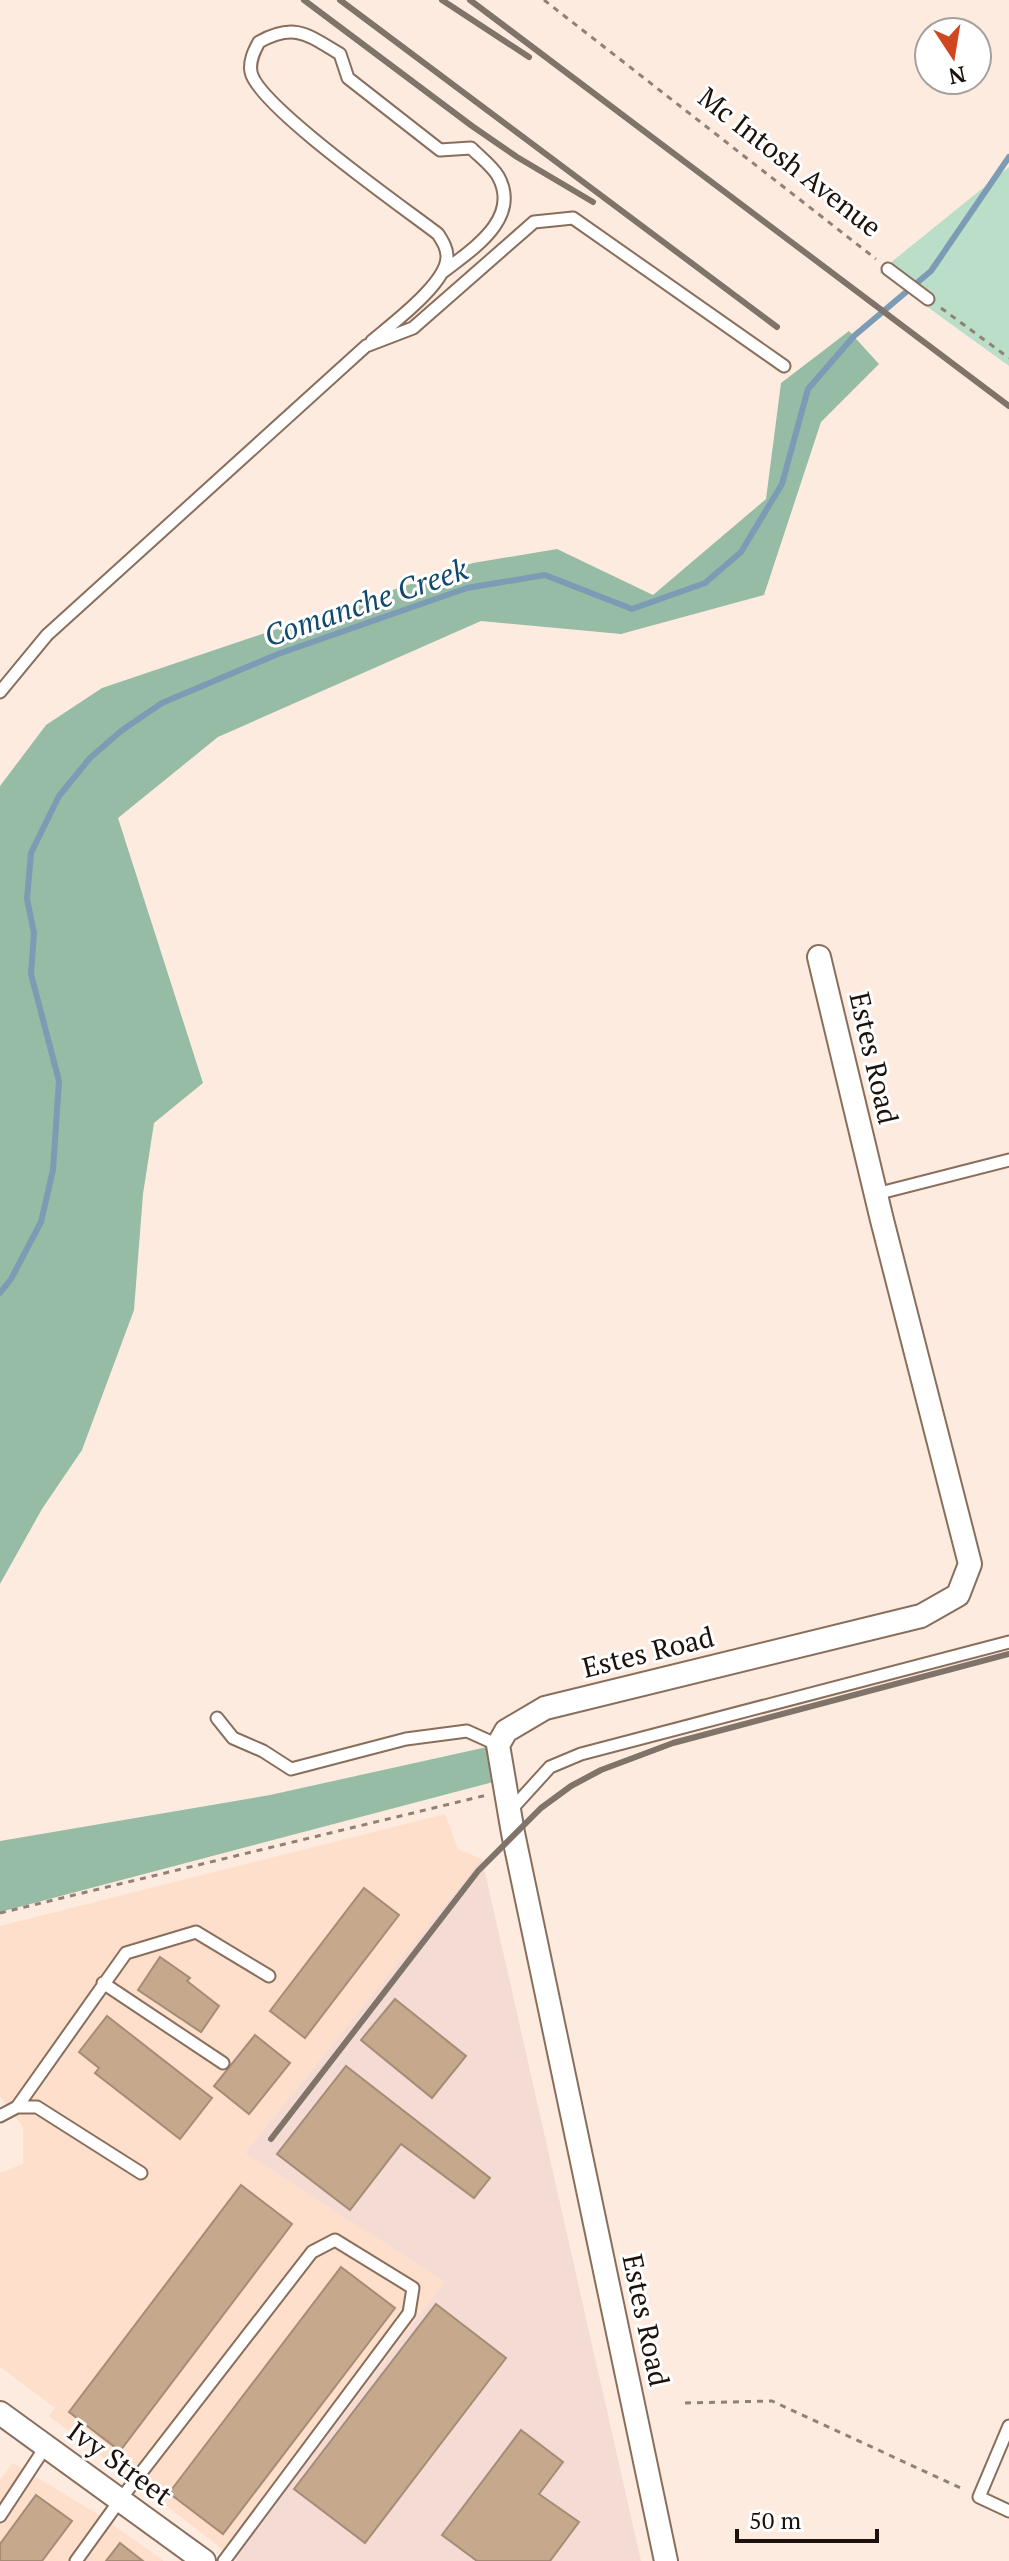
<svg xmlns="http://www.w3.org/2000/svg" width="1009" height="2561" font-family="'PT Serif',serif">
<style>
.built{fill:#fddfcb}
.industrial{fill:#f4dbd3}
.green{fill:#badec8}
.forest{fill:#97bca6}
.lines{fill:none;stroke-linecap:round;stroke-linejoin:round}
.stream{stroke:#7b9cb4;stroke-width:6}
.building{fill:#c6a98d;stroke:#a48c75;stroke-width:2}
.lane-casing{stroke:#896e5c;stroke-width:15}
.street-casing{stroke:#896e5c;stroke-width:26}
.path{stroke:#8f8177;stroke-width:3;stroke-dasharray:6 6;stroke-linecap:butt}
.lane{stroke:#fff;stroke-width:11}
.street{stroke:#fff;stroke-width:22}
.rail{stroke:#807369;stroke-width:6}
.labels{text-anchor:middle;stroke-width:6;stroke-linejoin:round;paint-order:stroke}
.street-label{font-size:28px;fill:#1c120b;stroke:#fff}
.water-label{font-size:30px;font-style:italic;fill:#10496c;stroke:#fff}
</style>
<rect width="100%" height="100%" fill="#fdebdf"/>
<path class="built" d="M445,1814L458,1849L482,1859L245,2153L445,2282L234,2558L49,2416L55,2408L0,2367V2173L23,2164V2127L0,2096V1926Z
M13,2463L99,2515L164,2561H0V2480Z"/>
<path class="industrial" d="M482,1859L641,2561H238L234,2558L445,2282L245,2153Z"/>
<path class="green" d="M1009,167V366L879,272Z"/>
<path class="forest" d="M849,331L879,364L821,422L764,595L621,634L481,621L218,737L118,818L203,1083L154,1123L143,1194L134,1310L82,1450L42,1509L0,1584V786L46,725L102,688L473,563L557,549L653,595L766,499L781,383Z
M487,1747L497,1781L0,1912V1841L270,1795Z"/>
<g class="lines">
<path class="stream" d="M0,1293L11,1279L41,1222L53,1170L59,1081L31,974L34,933L27,899L31,853L59,796L90,758L121,731L162,703L278,654L467,588L545,575L632,609L705,583L741,552L782,484L808,389L854,336L931,271L1009,157"/>
</g>
<path class="building" d="M364,1888L399,1915L305,2038L270,2011Z
M160,1957L190,1978L187,1981L219,2006L201,2032L138,1990Z
M395,1999L466,2056L432,2098L361,2040Z
M107,2016L212,2098L180,2139L95,2073L99,2068L79,2052Z
M255,2035L290,2063L249,2114L214,2086Z
M346,2066L490,2178L474,2198L401,2144L350,2210L277,2154Z
M241,2185L292,2224L120,2451L69,2412Z
M341,2267L395,2308L223,2534L169,2493Z
M436,2304L506,2358L365,2543L294,2489Z
M521,2430L563,2462L539,2494L579,2522L550,2561H477L442,2535Z
M36,2495L72,2521L42,2561H0V2544Z
M120,2543L143,2561H106Z"/>
<g class="lines">
<defs>
<path id="lane" d="M888,269L928,299
M372,341C392,324 447,283 447,257C447,248 443,242 438,234C404,208 257,105 251,72C249,61 254,51 259,42C295,22 308,35 340,54L348,78L440,150L471,148C479,156 492,166 498,176C522,219 471,250 443,272
M0,692L47,635L366,346L413,328L534,222L573,218L784,366
M876,1194L1009,1160
M217,1718L233,1738L263,1751L291,1769L406,1739L467,1731L498,1745
M510,1811L550,1767L581,1754L1009,1642
M103,1983L223,2063
M17,2107L126,1953L196,1932L269,1976
M0,2116L17,2107H37L141,2173
M1009,2426L979,2497L1009,2511
M0,2516L46,2446
M76,2561L120,2500L312,2252L335,2240L413,2288L409,2313L224,2561"/>
<path id="street" d="M0,2413L204,2561
M666,2561L513,1833L498,1745L506,1731L545,1708L921,1616L958,1595L970,1564L882,1220L819,957"/>
</defs>
<use href="#lane" class="lane-casing"/>
<use href="#street" class="street-casing"/>
<path class="path" d="M544,0L876,259
M941,308L1009,358
M0,1913L487,1795
M685,2403L772,2401L965,2490"/>
<use href="#lane" class="lane"/>
<use href="#street" class="street"/>
<path class="rail" d="M304,0L472,126L517,157L593,202
M340,0L777,327
M442,0L529,57
M470,0L1009,406
M271,2139L478,1871L541,1808L571,1786L601,1770L673,1743L1009,1654"/>
</g>
<g class="labels">
<g class="street-label">
<text transform="translate(790 162) rotate(38)" y="10">Mc Intosh Avenue</text>
<text transform="translate(874 1058) rotate(77)" y="10">Estes Road</text>
<text transform="translate(648 1652) rotate(-14)" y="10">Estes Road</text>
<text transform="translate(646 2320) rotate(78)" y="10">Estes Road</text>
<text transform="translate(120 2463) rotate(36)" y="10">Ivy Street</text>
</g>
<g class="water-label">
<text transform="translate(366 603) rotate(-19)" y="10">Comanche Creek</text>
</g>
</g>
<g transform="translate(953 56) rotate(168)"><circle r="38" fill="#ffffff" stroke="#a4a09d" stroke-width="2"/>
<path d="M0-6L14 30L0 20L-14 30Z" fill="#d0471f"/>
<text y="-12" font-size="22" font-weight="bold" text-anchor="middle" fill="#1c120b">N</text>
</g>
<path d="M737 2529v12h140v-12" fill="none" stroke="#1c120b" stroke-width="4"/>
<text x="749" y="2529" font-size="24" fill="#1c120b" stroke="#ffffff" stroke-width="6" paint-order="stroke">50 m</text>
</svg>
